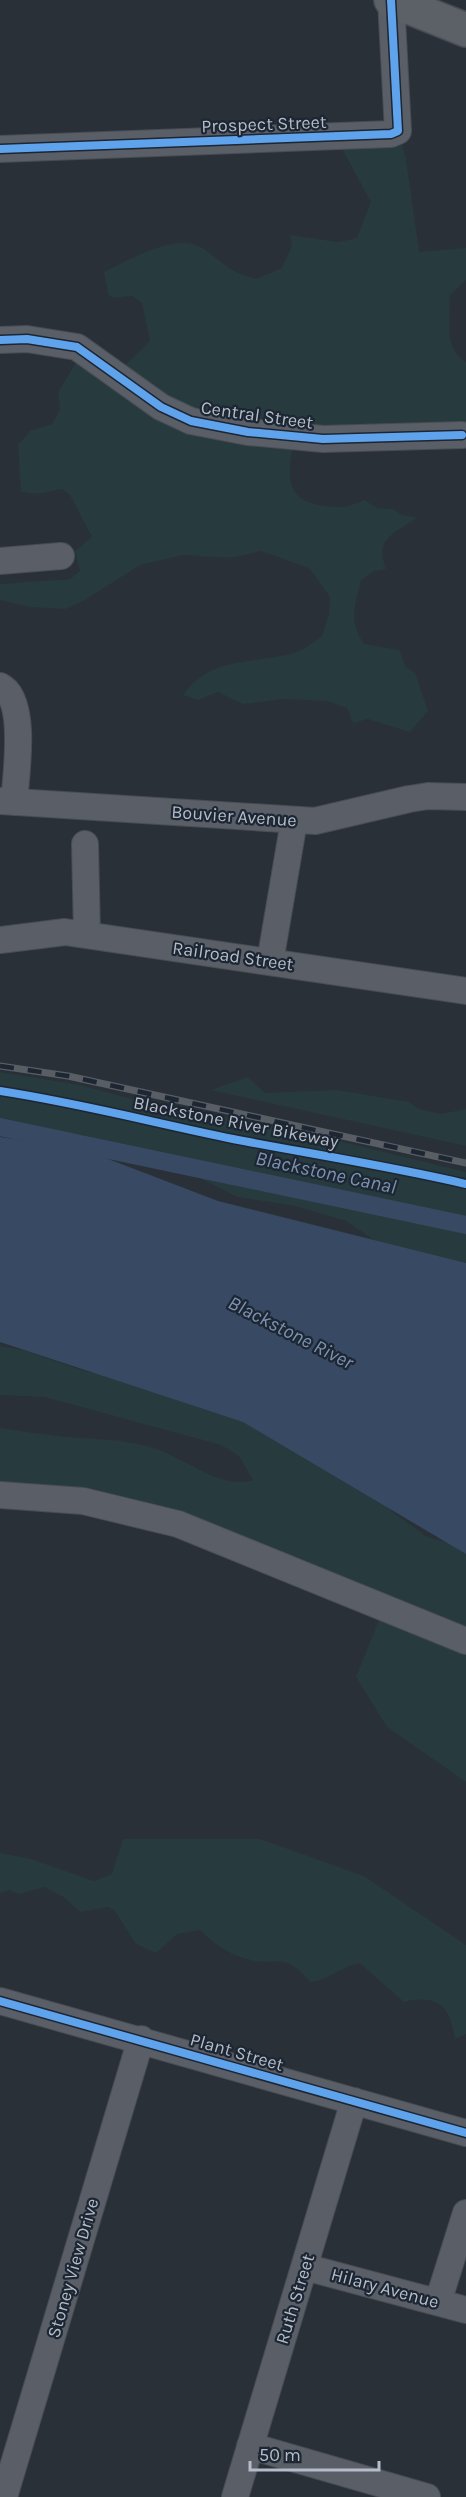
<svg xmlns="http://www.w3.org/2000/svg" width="466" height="2497" font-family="Karla,sans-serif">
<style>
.green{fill:#273a3e}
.water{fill:#384963}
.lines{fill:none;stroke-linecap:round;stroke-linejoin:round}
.canal{stroke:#384963;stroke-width:18}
.minor-casing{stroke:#484c53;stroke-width:28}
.major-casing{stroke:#484c55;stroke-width:36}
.minor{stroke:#5a5e66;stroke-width:26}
.major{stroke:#5c6168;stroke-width:33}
.rail-casing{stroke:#595d64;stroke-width:7}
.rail{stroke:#1d2633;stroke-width:4.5;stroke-dasharray:14;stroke-linecap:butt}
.cycleway-casing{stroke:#1d2633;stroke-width:11}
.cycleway{stroke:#60a3ed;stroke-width:8}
.labels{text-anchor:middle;stroke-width:4.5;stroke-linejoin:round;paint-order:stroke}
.street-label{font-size:18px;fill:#b4bcc9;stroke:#1d2633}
.water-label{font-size:20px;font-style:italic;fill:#7c92b1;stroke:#1d2633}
</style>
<rect width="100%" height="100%" fill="#2a3038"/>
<path class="green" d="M397,128L406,159L419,252L466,248V280L450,295C450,318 443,349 466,362V427L295,432C291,464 278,497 319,505C340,508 345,509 364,500L377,508L393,509L402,515L417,518C394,534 374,538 386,569L374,571L361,580C355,607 348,620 364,644L399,650L406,667L415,673L428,711L410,732L368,719L353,723L347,708L327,701L283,699L243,704L218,692L198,700L183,695C210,656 253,664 294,653C304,650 314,642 322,636L329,615L330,597L309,568L261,551L230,558L183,555L140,565L85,600L65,609L31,607L0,600V584L70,579L80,571L75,551L92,537L70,495L62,489L37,494L21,492L18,445L30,431L52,424L60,410L58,392L82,353L118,372L150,341L142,303L132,296L113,298L108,294L104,272C129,260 177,231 204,249C227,265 227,271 256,279L282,268L292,246L290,235L338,242L357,238L371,202L342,149L347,130Z
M0,1072L80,1085L132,1099L298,1131L466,1172V1265L389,1250L346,1221L295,1206L238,1197L160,1158L87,1136L0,1121Z
M248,1077L265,1093L337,1090L409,1102L419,1109L441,1114L466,1109V1146L211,1090Z
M0,1346L23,1350L85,1371L194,1395L357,1464L390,1510L427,1537L466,1547V1782L387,1727L356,1677L383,1610L182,1525L0,1496V1428C20,1431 39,1434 59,1436C94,1440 126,1438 159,1450C188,1460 221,1490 253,1480L239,1456L221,1445L45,1397L0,1395Z
M123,1839H260L364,1876L466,1945V2034L455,2039C450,2006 438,1994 404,2002L360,1963C341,1966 328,1981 310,1982C283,1949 279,1968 247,1959C227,1954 215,1944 200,1930L177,1934L156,1953L136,1944L115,1911L108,1907L80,1912L64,1897L44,1887L19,1894L9,1890L0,1893V1853L31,1859L94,1881L112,1874Z"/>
<path class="water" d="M0,1137L82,1149L218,1201L466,1263V1554L243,1422L0,1342Z"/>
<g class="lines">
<path class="canal" d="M0,1127L466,1225"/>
<defs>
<path id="minor" d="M0,149L391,134L398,131L391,0
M0,340L27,339L77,347L161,407L191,421L248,432L323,439L462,435
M0,561L61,556
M0,686C28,699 16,775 14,802
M0,801L315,821L409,799L428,796L466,797
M85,844L87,935
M0,940L65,932L466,991
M270,962L294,821
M0,1495L83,1501L178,1524L466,1641
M0,2001L466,2133
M305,2267L466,2310
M438,2302L466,2213
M250,2446L427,2497
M4,2497L141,2039
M235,2497L354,2101"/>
<path id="major" d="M391,0L466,30"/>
</defs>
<use href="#minor" class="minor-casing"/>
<use href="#major" class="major-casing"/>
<use href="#minor" class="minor"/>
<use href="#major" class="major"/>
<defs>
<path id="rail" d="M0,1066L68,1076L466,1163"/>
</defs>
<use href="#rail" class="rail-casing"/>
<use href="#rail" class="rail"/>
<defs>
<path id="cycleway" d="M0,149L391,134L398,131L391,0
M0,340L27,339L77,347L161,407L191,421L248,432L323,439L462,435
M0,1091C79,1103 155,1123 233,1139C311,1154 389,1166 466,1184
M0,2001L466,2133"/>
</defs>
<use href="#cycleway" class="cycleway-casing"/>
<use href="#cycleway" class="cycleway"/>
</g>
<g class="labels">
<g class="street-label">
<text transform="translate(264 124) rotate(-2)" y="6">Prospect Street</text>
<text transform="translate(257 415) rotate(8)" y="6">Central Street</text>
<text transform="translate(234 816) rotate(4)" y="6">Bouvier Avenue</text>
<text transform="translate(233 956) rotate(8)" y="6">Railroad Street</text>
<text transform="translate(236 1122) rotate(11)" y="6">Blackstone River Bikeway</text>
<text transform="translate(237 2052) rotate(16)" y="6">Plant Street</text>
<text transform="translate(73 2268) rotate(-74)" y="6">Stoney View Drive</text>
<text transform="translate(385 2288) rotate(15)" y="6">Hilary Avenue</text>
<text transform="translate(295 2299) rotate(-73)" y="6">Ruth Street</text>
</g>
<g class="water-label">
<text transform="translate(326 1172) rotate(12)" y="7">Blackstone Canal</text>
<text transform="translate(291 1332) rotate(27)" y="7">Blackstone River</text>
</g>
</g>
<path d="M250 2461v9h129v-9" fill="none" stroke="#b4bcc9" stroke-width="3"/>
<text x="259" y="2461" font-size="18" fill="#b4bcc9" stroke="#1d2633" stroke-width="4.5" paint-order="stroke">50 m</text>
</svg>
